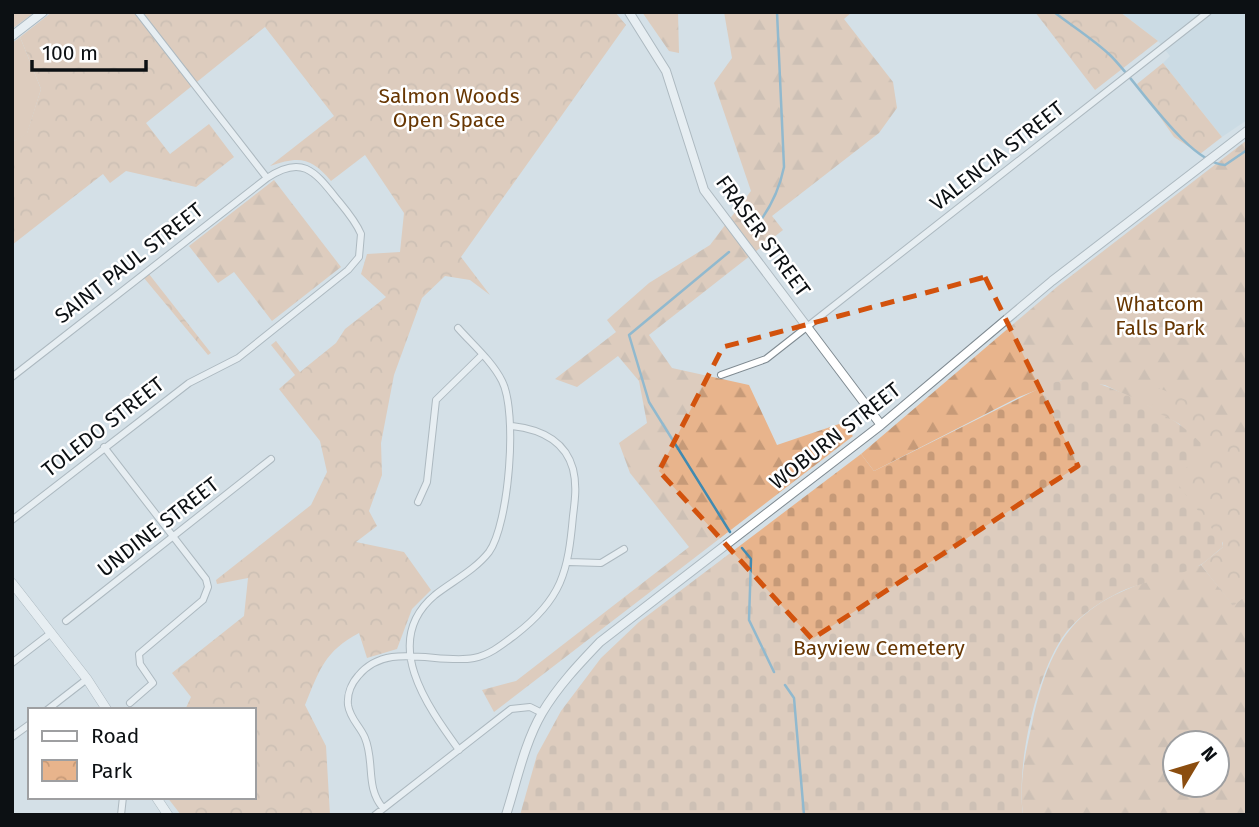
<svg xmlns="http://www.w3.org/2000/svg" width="1259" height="827" font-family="'Fira Sans',sans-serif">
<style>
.built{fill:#c2d6e1}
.forest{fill:url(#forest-firs);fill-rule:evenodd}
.cemetery{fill:url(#cemetery-stones)}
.park{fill:url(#park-crowns)}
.pitch{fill:#e8b48c}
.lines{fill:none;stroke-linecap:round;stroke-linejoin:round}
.stream{stroke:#418ab0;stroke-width:2.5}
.minor-casing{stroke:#7f8a91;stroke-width:8}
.tertiary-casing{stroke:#7f8a91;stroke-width:10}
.secondary-casing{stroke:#7f8a91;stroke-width:10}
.minor{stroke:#fff;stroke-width:6}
.tertiary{stroke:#fff;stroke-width:8}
.secondary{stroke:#fff;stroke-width:9}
.marked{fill:none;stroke:#d2520d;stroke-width:5;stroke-dasharray:14 9;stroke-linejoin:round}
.labels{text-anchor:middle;stroke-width:5;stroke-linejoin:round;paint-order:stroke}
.park-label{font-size:21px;fill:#673602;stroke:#fff}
.street-label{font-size:21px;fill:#0c1013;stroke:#fff}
</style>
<defs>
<pattern id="forest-firs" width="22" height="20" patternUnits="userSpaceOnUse" patternTransform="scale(1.75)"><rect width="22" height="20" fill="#e8b48c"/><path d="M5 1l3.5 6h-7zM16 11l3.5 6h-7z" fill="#c69a78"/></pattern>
<pattern id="cemetery-stones" width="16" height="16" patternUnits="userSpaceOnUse" patternTransform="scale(1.75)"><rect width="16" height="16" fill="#e8b48c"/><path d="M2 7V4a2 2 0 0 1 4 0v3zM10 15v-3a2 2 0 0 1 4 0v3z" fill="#c69a78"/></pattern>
<pattern id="park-crowns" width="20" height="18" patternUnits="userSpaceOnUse" patternTransform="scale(1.75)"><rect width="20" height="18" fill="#e8b48c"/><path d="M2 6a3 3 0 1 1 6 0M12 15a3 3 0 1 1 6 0" fill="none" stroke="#c69a78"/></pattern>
</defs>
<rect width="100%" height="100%" fill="#d4e0e7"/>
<path class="built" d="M1120,12H1247V120L1222,137L1163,63L1170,56L1158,41Z"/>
<path class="forest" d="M642,12H678L679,53L669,51Z
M724,12H852L844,19L893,82L897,108L879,133L772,216L783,230L649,335L672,368L749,385L777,445L842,423L853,436L494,712L482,690L516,681L689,547L630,473L619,443L647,423L639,381L618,356L577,387L555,379L616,332L607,320L649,283L710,245L751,191L714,83L732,58Z
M1247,140V501L1175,419L1105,385L1062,380L1019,397L874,471L861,454L1058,286Z
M274,180L341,267L272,321L234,272L218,283L189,246Z
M1201,565L1233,605L1247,595V815H1023C1019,784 1025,754 1032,724C1056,611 1096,595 1201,565ZM1175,743H1217V785H1175Z"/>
<path class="cemetery" d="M1084,379C1125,391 1182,418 1208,451L1223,547C1216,552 1209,559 1202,564C1178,578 1142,580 1116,594C1096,604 1074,620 1062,638C1035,679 1016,766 1023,815H520L537,755L561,711L601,658L639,622L861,454L874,471L1046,385L1062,380Z"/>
<path class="park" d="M52,12H615L626,25L461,257L490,295L470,280L445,276L422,298L394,375L381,443L382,475L369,511L377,526L356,542L404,552L431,590L412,609L397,649L367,658L359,633C324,652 320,669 305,705L326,746L330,815H181L167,797H254V710H185L191,697L172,673L244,616L248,578L217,584L216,580L311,505L327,472L320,441L279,389L295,375L271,345L276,341L300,372L336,343L345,329L386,297L361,274L367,254L400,252L404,213L365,155L331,181C311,157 299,156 270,166L334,116L265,27L146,123L170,154L209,124L234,157L196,187L126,171L110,183L103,174L12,245V142L27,133L41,89L20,37Z
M1035,12H1120L1158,41L1095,90Z
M1163,63L1222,137L1200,154L1174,137L1137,84Z
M149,274L211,353L208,355L144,278Z
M1159,388L1202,407L1247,448V595L1233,606L1201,565L1223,547V543L1173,478L1208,451L1189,429L1151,409Z"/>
<path class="pitch" d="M12,12H35L12,29Z
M20,37L41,89L27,134L12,142V43Z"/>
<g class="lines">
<path class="stream" d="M1054,12C1072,26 1093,39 1110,55C1137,81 1187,162 1225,165L1247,150
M751,233C768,213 779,192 784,167L777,12
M729,252L629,335L649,402L730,532
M742,548L751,559L749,620L774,672
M785,685L794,698L804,815"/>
<defs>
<path id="minor" d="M138,12L267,178
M458,328C472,344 492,361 502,381C518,412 509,524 489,552C475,570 453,581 435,595C380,641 427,706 459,750
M721,375L766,359L1208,12
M12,377L267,178C301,155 314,170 336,198C345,209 355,220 361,234L359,257L348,270L238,358L189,383L12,520
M104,447L206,579L208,587L203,600L139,654L140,664L153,683L130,703
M418,502L427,482L436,400L482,355
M569,562L601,563L624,549
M66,621L271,459
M12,663L51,633
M47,710L87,679
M12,737L30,724
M383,808C365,787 375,762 365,738C360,726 350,719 348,705C347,695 351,684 358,676C387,640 437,665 474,658C490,655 503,644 515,635C562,599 568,572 573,516C575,500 577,485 573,469C565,440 539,429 512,426
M121,815L123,797
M375,815L511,709L530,707L542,713"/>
<path id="tertiary" d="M629,12L666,71L704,190L881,425
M12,36L43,12
M506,815C517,781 524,744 542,713C558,686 579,664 600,642L881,425L1052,281L1247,131"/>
<path id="secondary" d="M12,583L87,679L107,710
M156,797L168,815"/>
</defs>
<use href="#minor" class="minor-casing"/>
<use href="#tertiary" class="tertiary-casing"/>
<use href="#secondary" class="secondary-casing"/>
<use href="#minor" class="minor"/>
<use href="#tertiary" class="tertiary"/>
<use href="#secondary" class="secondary"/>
</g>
<path d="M0 0H1259V827H0ZM985,277L1078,466L812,639L659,471L723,347Z" fill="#d4e0e7" fill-opacity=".55" fill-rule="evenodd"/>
<path class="marked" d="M985,277L1078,466L812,639L659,471L723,347Z"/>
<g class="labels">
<g class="park-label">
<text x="449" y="103">Salmon Woods<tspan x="449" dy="24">Open Space</tspan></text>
<text x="1160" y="311">Whatcom<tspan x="1160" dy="24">Falls Park</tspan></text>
<text x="879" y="655">Bayview Cemetery</text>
</g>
<g class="street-label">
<text transform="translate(997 156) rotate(-38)" y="7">VALENCIA STREET</text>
<text transform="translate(763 236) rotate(54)" y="7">FRASER STREET</text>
<text transform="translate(129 263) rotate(-38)" y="7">SAINT PAUL STREET</text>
<text transform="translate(103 427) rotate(-38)" y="7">TOLEDO STREET</text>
<text transform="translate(835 436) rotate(-38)" y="7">WOBURN STREET</text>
<text transform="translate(158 527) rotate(-38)" y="7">UNDINE STREET</text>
</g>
</g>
<rect width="1259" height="827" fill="none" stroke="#0c1013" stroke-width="28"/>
<rect x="28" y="708" width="228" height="91" fill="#ffffff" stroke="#9e9fa1" stroke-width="2"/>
<rect x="42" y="731" width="35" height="10" fill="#ffffff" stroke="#9e9fa1" stroke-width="2"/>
<text x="91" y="743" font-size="21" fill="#0c1013">Road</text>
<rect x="42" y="760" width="35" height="21" fill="url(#park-crowns)" stroke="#9e9fa1" stroke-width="2"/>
<text x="91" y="778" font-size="21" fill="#0c1013">Park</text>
<g transform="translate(1196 764) rotate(52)"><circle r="33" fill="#ffffff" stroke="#9e9fa1" stroke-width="2"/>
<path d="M0-5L12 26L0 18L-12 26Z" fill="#8b4d0f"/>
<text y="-10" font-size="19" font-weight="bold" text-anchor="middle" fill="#0c1013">N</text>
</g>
<path d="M32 60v10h114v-10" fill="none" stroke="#0c1013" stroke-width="3.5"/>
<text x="42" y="60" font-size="21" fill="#0c1013" stroke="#ffffff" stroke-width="5" paint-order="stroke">100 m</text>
</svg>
